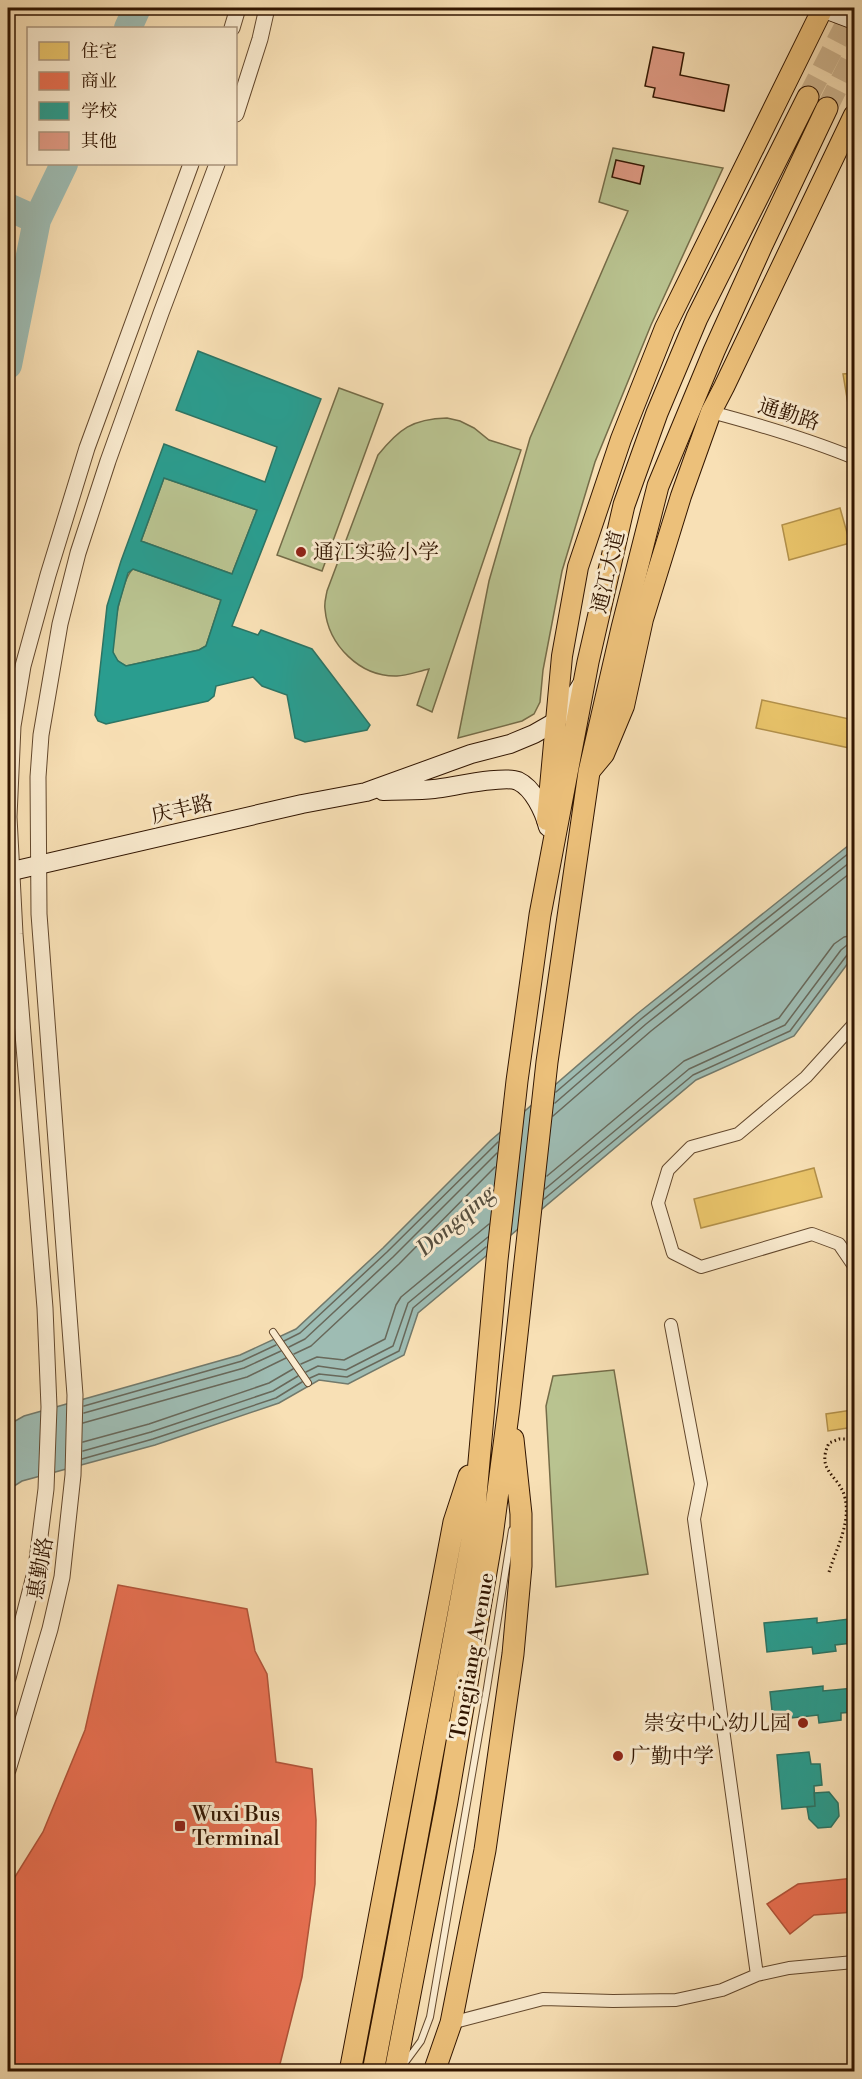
<svg xmlns="http://www.w3.org/2000/svg" width="862" height="2079" font-family="'Libre Bodoni','Noto Serif SC',serif">
<style>
.green{fill:#b9c390;stroke:#756c48;stroke-width:1.5}
.water{fill:#9ebcb3;stroke:#72796b;stroke-width:1.5}
.homes{fill:#e9c46a;stroke:#b2904a;stroke-width:1.5}
.shops{fill:#e76f51;stroke:#b05439;stroke-width:1.5}
.schools{fill:#2a9d8f;stroke:#2c7464;stroke-width:1.5;fill-rule:evenodd}
.lines{fill:none;stroke-linecap:round;stroke-linejoin:round}
.shore{stroke:#68685a;stroke-width:1.5}
.river{stroke:#9ebcb3;stroke-width:28}
.building{fill:#e09a84;stroke:#311500;stroke-width:1.5}
.trunk-tunnel{stroke:#d0b791;stroke-width:21;stroke-dasharray:21 10;stroke-linecap:butt}
.service-casing{stroke:#63482d;stroke-width:8}
.minor-casing{stroke:#63482d;stroke-width:14}
.tertiary-casing{stroke:#63482d;stroke-width:17}
.secondary-casing{stroke:#311500;stroke-width:20}
.primary-casing{stroke:#311500;stroke-width:22}
.trunk-casing{stroke:#311500;stroke-width:23}
.path{stroke:#311500;stroke-width:3;stroke-dasharray:1.5 3;stroke-linecap:butt}
.service{stroke:#faebcf;stroke-width:6}
.minor{stroke:#faebcf;stroke-width:12}
.tertiary{stroke:#faebcf;stroke-width:15}
.secondary{stroke:#faebcf;stroke-width:18}
.primary{stroke:#ecc07a;stroke-width:20}
.trunk{stroke:#ecc07a;stroke-width:21}
.poi-dot{fill:#8f2418;stroke:#faebcf;stroke-width:2}
.labels{text-anchor:middle;stroke-width:6;stroke-linejoin:round;paint-order:stroke}
.street-label{font-size:21px;fill:#311500;stroke:#faebcf}
.poi-label{font-size:21px;fill:#311500;stroke:#faebcf;text-anchor:start}
.water-label{font-size:22px;font-style:italic;fill:#574f3f;stroke:#faebcf}
</style>
<rect width="100%" height="100%" fill="#f8e0b5"/>
<filter id="stains"><feTurbulence type="fractalNoise" baseFrequency=".00333" numOctaves="4"/><feColorMatrix values="0 0 0 0 .2 0 0 0 0 .09 0 0 0 0 .02 0 0 0 .5 -.17"/></filter>
<radialGradient id="worn" r=".72"><stop offset=".6" stop-color="#630" stop-opacity="0"/><stop offset="1" stop-color="#630" stop-opacity=".3"/></radialGradient>
<path class="green" d="M613,148L723,168L651,325L595,462L562,571L543,670L540,702L534,714L522,721L458,738L489,581L530,438L628,211L599,202Z
M339,388L383,404L322,571L277,555Z
M447,418L460,421L474,428L489,440L521,450L432,712L417,705L429,669C419,671 407,676 397,676C360,677 328,645 325,609C324,603 326,597 327,591L378,455C399,429 412,419 447,418Z
M164,478L257,510L232,574L141,541Z
M133,569L221,600L206,646L199,650L126,666C120,663 115,660 113,653C110,639 122,578 133,569Z
M614,1370L648,1574L556,1587L546,1406L553,1376Z"/>
<path class="water" d="M854,841V955L794,1036L696,1080L418,1313L404,1355L348,1384L319,1380L279,1403L155,1445L22,1481L8,1490V1425L24,1416L240,1355L296,1329L383,1248L490,1141L637,1014Z"/>
<path class="homes" d="M854,373V409L849,410L843,374Z
M840,508L850,543L789,560L782,525Z
M762,700L854,720V749L756,728Z
M814,1168L822,1197L701,1228L694,1199Z
M852,1410L854,1427L828,1431L826,1414Z"/>
<path class="shops" d="M118,1585L247,1609L255,1651L267,1674L276,1762L312,1769L316,1820L315,1884L302,1977L278,2072H8V1888L43,1832L85,1730Z
M854,1878V1912L814,1915L790,1934L767,1904L798,1884Z"/>
<path class="schools" d="M198,351L321,399L232,626L258,635L261,630L312,649L370,725L367,730L305,742L295,738L287,695L262,686L253,677L216,686L214,696L208,701L106,724L98,721L95,715L107,606L121,561L164,444L265,482L277,447L176,410ZM164,478L257,510L232,574L141,541ZM133,569L221,600L206,646L199,650L126,666L118,661L113,652L118,607L128,573Z
M817,1618V1623L849,1619L852,1643L835,1645L836,1651L813,1654L812,1647L767,1652L764,1623Z
M823,1686V1691L854,1688V1712L841,1713V1720L819,1723L818,1715L773,1720L770,1692Z
M809,1752L811,1764H820L822,1785L814,1786L815,1806L782,1809L777,1755Z
M829,1792L838,1803L839,1816L831,1827L818,1828L809,1819L807,1807L815,1806L814,1793Z"/>
<g class="lines">
<path class="shore" d="M556,1092L641,1019L854,849
M555,1103L646,1024L854,859
M553,1116L651,1031L854,870
M547,1176L684,1061L779,1018L834,944L844,937L854,935
M545,1189L689,1069L785,1025L841,950L847,945L854,944
M544,1199L693,1075L790,1031L847,955L854,952
M284,1341L300,1333L387,1252L498,1142
M289,1347L305,1339L393,1257L497,1153
M294,1354L311,1346L399,1264L495,1167
M301,1364L317,1357L344,1360L385,1339L396,1305L401,1297L489,1224
M306,1372L318,1366L346,1370L393,1346L408,1303L488,1237
M310,1378L319,1374L347,1377L399,1351L413,1308L486,1247
M84,1406L242,1361L276,1345
M84,1413L244,1368L281,1351
M83,1423L247,1377L286,1358
M83,1442L149,1424L269,1383L293,1369
M83,1451L151,1432L273,1391L298,1376
M82,1459L153,1439L276,1398L302,1382"/>
<path class="river" d="M128,28L137,8
M8,207L37,220
M8,365L37,220L64,164"/>
</g>
<path class="building" d="M653,47L684,53L680,75L729,85L724,111L653,97L655,88L645,86Z
M616,160L644,166L640,184L612,177Z"/>
<g class="lines">
<path class="trunk-tunnel" d="M808,97L854,8
M827,108L854,54"/>
<defs>
<path id="service" d="M273,1332L308,1383
M404,2064L421,2041L430,2017L487,1688L512,1530"/>
<path id="minor" d="M711,412C760,425 808,439 854,458
M854,1024L806,1077L738,1134L691,1147L668,1170L658,1203L673,1253L701,1267L812,1234L839,1244L854,1266
M671,1325L701,1484L694,1519L757,1975
M451,2023L543,1999L613,2001L676,2000L722,1990L757,1975L789,1968L854,1962"/>
<path id="tertiary" d="M232,28L238,8
M236,114L260,39L267,8
M8,1678L36,1568L46,1489L49,1407L45,1308L15,934L9,817L13,726L23,666L48,575L87,448L191,164
M8,1770L50,1629L62,1577L73,1475L75,1395L39,914L38,777L41,735L60,624L78,553L108,461L161,313L217,164"/>
<path id="secondary" d="M822,8L854,20
M383,791C400,790 418,791 434,789C452,787 504,775 518,781C533,788 544,811 548,827
M8,872L302,804L366,792L471,754L510,744L534,734L555,722L570,703L582,684"/>
<path id="primary" d="M589,772L604,754L624,706L643,619L681,496L711,412L724,387L854,115
M547,820L562,656L578,567L621,439L665,328L823,8"/>
<path id="trunk" d="M350,2072L454,1522L469,1476
M373,2072L395,1957L472,1540L497,1260L517,1081L540,915L588,662L624,505L657,413L697,318L808,97
M395,2072L447,1801L492,1537L509,1407L547,1062L589,772L622,628L658,486L714,351L762,245L827,108
M434,2072L451,2023L485,1850L513,1654L521,1566V1514L513,1439"/>
</defs>
<use href="#service" class="service-casing"/>
<use href="#minor" class="minor-casing"/>
<use href="#tertiary" class="tertiary-casing"/>
<use href="#secondary" class="secondary-casing"/>
<use href="#primary" class="primary-casing"/>
<use href="#trunk" class="trunk-casing"/>
<path class="path" d="M829,1572C836,1549 851,1523 845,1498C840,1475 815,1472 829,1443L839,1439H854"/>
<use href="#service" class="service"/>
<use href="#minor" class="minor"/>
<use href="#tertiary" class="tertiary"/>
<use href="#secondary" class="secondary"/>
<use href="#primary" class="primary"/>
<use href="#trunk" class="trunk"/>
</g>
<g class="poi-dot">
<circle cx="301" cy="552" r="6"/>
<circle cx="803" cy="1723" r="6"/>
<circle cx="618" cy="1756" r="6"/>
<rect x="174" y="1820" width="12" height="12" rx="3"/>
</g>
<g class="labels">
<g class="street-label">
<text transform="translate(789 414) rotate(17)" y="7">通勤路</text>
<text transform="translate(608 572) rotate(-77)" y="7">通江大道</text>
<text transform="translate(182 809) rotate(-13)" y="7">庆丰路</text>
<text transform="translate(40 1568) rotate(-80)" y="7">惠勤路</text>
<text transform="translate(472 1656) rotate(-80)" y="7">Tongjiang Avenue</text>
</g>
<g class="poi-label">
<text x="313" y="559">通江实验小学</text>
<text x="791" y="1730" text-anchor="end">崇安中心幼儿园</text>
<text x="630" y="1763">广勤中学</text>
<text x="192" y="1821">Wuxi Bus<tspan x="192" dy="24">Terminal</tspan></text>
</g>
<g class="water-label">
<text transform="translate(455 1220) rotate(-41)" y="8">Dongqing</text>
</g>
</g>
<rect width="862" height="2079" fill="none" stroke="#f8e0b5" stroke-width="30"/>
<rect x="9" y="9" width="844" height="2061" fill="none" stroke="#311500" stroke-width="3"/>
<rect x="15" y="15" width="832" height="2049" fill="none" stroke="#311500" stroke-width="1.5"/>
<rect x="27" y="27" width="210" height="138" fill="#faebcf" stroke="#aa957c" stroke-width="1.5"/>
<rect x="39" y="42" width="30" height="18" fill="#e9c46a" stroke="#aa957c" stroke-width="1.5"/>
<text x="81" y="57" font-size="18" fill="#311500">住宅</text>
<rect x="39" y="72" width="30" height="18" fill="#e76f51" stroke="#aa957c" stroke-width="1.5"/>
<text x="81" y="87" font-size="18" fill="#311500">商业</text>
<rect x="39" y="102" width="30" height="18" fill="#2a9d8f" stroke="#aa957c" stroke-width="1.5"/>
<text x="81" y="117" font-size="18" fill="#311500">学校</text>
<rect x="39" y="132" width="30" height="18" fill="#e09a84" stroke="#aa957c" stroke-width="1.5"/>
<text x="81" y="147" font-size="18" fill="#311500">其他</text>
<rect width="100%" height="100%" filter="url(#stains)"/>
<rect width="100%" height="100%" fill="url(#worn)"/>
</svg>
